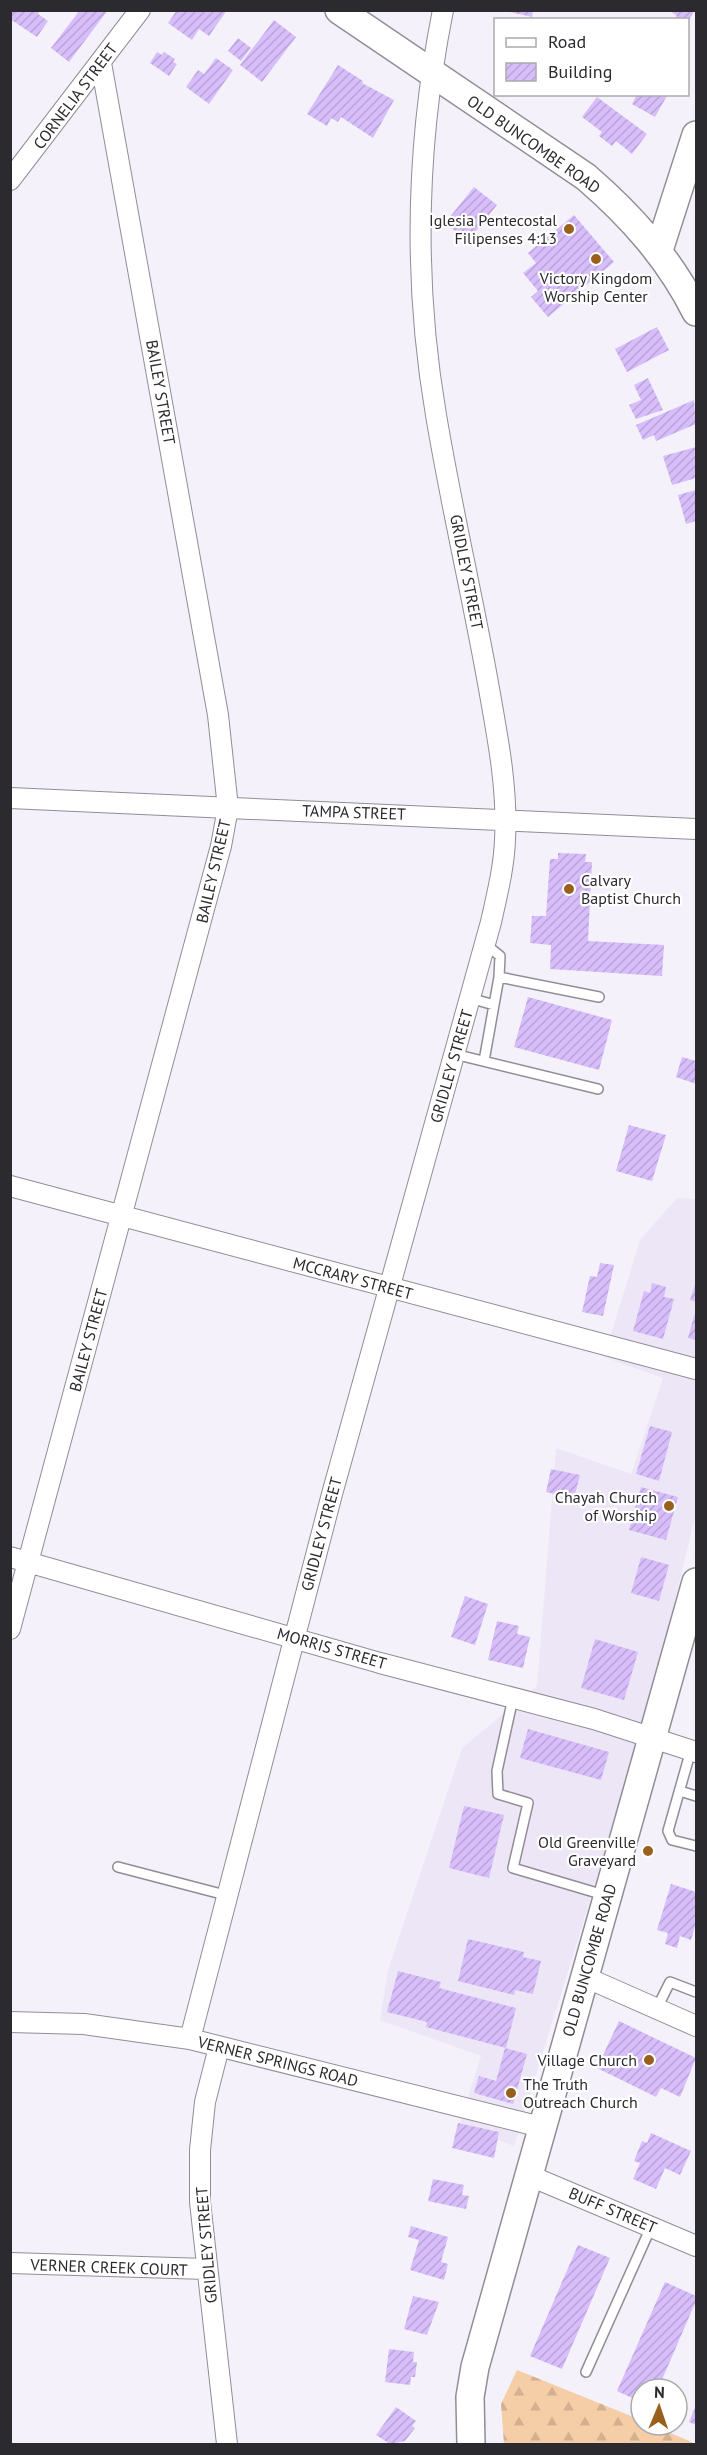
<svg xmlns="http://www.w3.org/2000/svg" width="707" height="2455" font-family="'PT Sans',sans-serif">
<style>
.built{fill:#ede6f7}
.forest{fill:url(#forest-firs)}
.building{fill:url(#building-hatch)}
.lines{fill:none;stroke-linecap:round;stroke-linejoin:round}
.lane-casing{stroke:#918d96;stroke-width:12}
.street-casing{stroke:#918d96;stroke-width:22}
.secondary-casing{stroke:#918d96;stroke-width:30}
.lane{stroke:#fff;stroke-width:9}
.street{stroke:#fff;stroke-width:20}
.secondary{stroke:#fff;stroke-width:27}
.poi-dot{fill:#99601d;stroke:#fff;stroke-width:2}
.labels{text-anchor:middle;stroke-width:4.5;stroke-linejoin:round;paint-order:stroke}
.street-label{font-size:16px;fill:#2b2a2e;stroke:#fff}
.poi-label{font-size:16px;fill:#2b2a2e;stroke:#fff;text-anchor:end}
</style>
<defs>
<pattern id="forest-firs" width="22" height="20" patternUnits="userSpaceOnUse" patternTransform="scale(1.5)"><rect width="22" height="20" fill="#f5cda7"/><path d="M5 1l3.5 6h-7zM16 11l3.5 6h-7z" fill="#d2b090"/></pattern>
<pattern id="building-hatch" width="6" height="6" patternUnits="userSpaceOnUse" patternTransform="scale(1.5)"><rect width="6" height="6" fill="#d7befb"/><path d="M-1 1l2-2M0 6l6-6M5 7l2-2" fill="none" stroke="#b9a3d7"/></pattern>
</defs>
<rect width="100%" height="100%" fill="#f5f1fb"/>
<path class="built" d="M677,1198L696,1199V1513L646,1719L514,2146L459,2125L481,2056L380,2020L388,1970L462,1748L537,1686L556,1448L631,1474L663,1378L604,1357L640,1240Z"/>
<path class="forest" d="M517,2370L641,2420V2425H652L696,2444H504L501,2404Z"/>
<path class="building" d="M10,10H40L38,14L48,21L37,37L10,19Z
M80,10H108L69,62L51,48Z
M177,10H227L209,36L199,29L192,40L168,23Z
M501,10H533L532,17Z
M669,10H695L688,22V20H674L677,16Z
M274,20L296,37L262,82L240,65Z
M238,38L251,48L241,61L228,51Z
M157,52L162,55L164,52L175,59L173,62L177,64L169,76L150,63Z
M216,58L233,70L209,104L186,87L198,70L204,74Z
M338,65L363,81L362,83L394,100L373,138L341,117L338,122L331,118L327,126L307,114Z
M637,94H668L655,117L632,104Z
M597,97L647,134L632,154L616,141L612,146L599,136L602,132L582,117Z
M474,187L497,205L468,241L445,223Z
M574,215L614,262L548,317L531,297L538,291L523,273L536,263L528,253Z
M657,327L669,350L627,372L615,349Z
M648,378L663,410L636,419L629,405L641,400L634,385Z
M694,400L696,424L656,441L654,435L643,440L636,425Z
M696,447V478L672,485L663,456Z
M696,490V521L686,524L678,495Z
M558,853L586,854L585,862H592L588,941L664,945L662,976L550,969L551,945L530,943L532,916H546L550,859H558Z
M528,997L612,1020L599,1070L514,1047Z
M682,1057L696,1061V1084L676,1077Z
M629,1125L666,1135L652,1181L616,1171Z
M600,1263L614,1265L603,1316L582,1312L590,1276L597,1277Z
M696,1282V1302L690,1300Z
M652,1283L666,1287L664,1297L674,1299L663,1339L633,1331L644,1291L650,1293Z
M696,1309V1340L688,1338Z
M650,1426L672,1432L659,1481L636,1474Z
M551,1469L580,1475L574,1498L546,1492Z
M641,1487L678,1497L666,1540L629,1530Z
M641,1557L669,1565L659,1601L631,1593Z
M465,1596L488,1604L475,1645L451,1637Z
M497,1621L519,1626L517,1634L530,1637L523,1668L488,1660Z
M595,1639L638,1652L624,1700L581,1688Z
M528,1729L609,1752L601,1780L520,1758Z
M464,1806L504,1815L489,1878L449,1868Z
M671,1884L696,1892V1923L691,1940L680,1936L677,1948L665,1944L668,1933L657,1930Z
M468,1939L524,1952L523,1957L541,1961L533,1994L515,1990L514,1995L458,1981Z
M398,1971L441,1982L439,1988L516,2008L506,2048L426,2027L427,2022L387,2012Z
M619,2021L696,2058L680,2097L661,2088L656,2097L597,2068Z
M505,2048L527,2054L513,2104L474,2093L479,2076L496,2081Z
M458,2123L499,2132L494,2158L452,2148Z
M651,2133L691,2151L680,2175L665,2168L656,2189L633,2179L640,2163L634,2161L642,2141L647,2143Z
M433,2179L464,2185L462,2195L469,2196L466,2209L428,2201Z
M411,2226L448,2237L441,2262L448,2264L444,2280L410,2270L419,2240L408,2237Z
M578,2245L610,2258L562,2369L530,2356Z
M665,2282L696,2296V2301L658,2389H641V2402L617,2391Z
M413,2296L439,2302L427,2335L404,2329Z
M389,2349L414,2352L413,2362H417L415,2377H411L410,2385L385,2382Z
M696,2405V2425L689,2422Z
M396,2407L416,2421L412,2426L415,2428L405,2441L390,2444L376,2435Z"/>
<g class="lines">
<defs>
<path id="lane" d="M485,944L500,956L499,977
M470,998L494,1005
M454,1054L598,1089
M484,1061L499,977L599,997
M513,1698L497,1771L498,1794L528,1803L513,1868L604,1895
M691,1750L668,1831L672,1840L696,1846
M680,1791L696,1796
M118,1867L229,1896
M657,2008L670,1982L696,1992
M586,2372L651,2227"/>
<path id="street" d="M10,180L140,10
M10,798L696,829
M10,1186L696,1369
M10,1557L380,1663L594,1719L696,1752
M10,1629L221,846L228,808L218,715L101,63
M585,1977L696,2026
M10,2022L84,2024L190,2039L541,2127
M190,2039L332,1494L491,922C497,895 504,867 505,840C508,788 497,734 488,683C472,594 451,505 436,415C413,280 416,145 443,10
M219,2047L205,2102L200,2150V2202L227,2444
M528,2175L696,2246
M10,2263L207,2269"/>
<path id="secondary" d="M339,10L586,177C631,216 669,258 696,312
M659,250L696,135
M471,2444L470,2397L475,2367L696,1582"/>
</defs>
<use href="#lane" class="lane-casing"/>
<use href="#street" class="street-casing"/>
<use href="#secondary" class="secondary-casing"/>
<use href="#lane" class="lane"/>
<use href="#street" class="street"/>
<use href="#secondary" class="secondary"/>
</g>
<g class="poi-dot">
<circle cx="569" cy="229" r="6"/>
<circle cx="596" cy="259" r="6"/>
<circle cx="569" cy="889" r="6"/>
<circle cx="669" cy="1506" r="6"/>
<circle cx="648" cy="1851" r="6"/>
<circle cx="649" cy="2060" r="6"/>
<circle cx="511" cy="2093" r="6"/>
</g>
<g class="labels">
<g class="street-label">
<text transform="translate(75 96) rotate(-53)" y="6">CORNELIA STREET</text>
<text transform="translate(534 144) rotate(35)" y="6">OLD BUNCOMBE ROAD</text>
<text transform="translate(161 392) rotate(80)" y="6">BAILEY STREET</text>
<text transform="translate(467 572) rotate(79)" y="6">GRIDLEY STREET</text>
<text transform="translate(354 812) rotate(2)" y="6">TAMPA STREET</text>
<text transform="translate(213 871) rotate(-77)" y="6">BAILEY STREET</text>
<text transform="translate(451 1066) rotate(-74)" y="6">GRIDLEY STREET</text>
<text transform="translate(353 1278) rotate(15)" y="6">MCCRARY STREET</text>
<text transform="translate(88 1340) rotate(-75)" y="6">BAILEY STREET</text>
<text transform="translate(321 1534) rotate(-75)" y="6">GRIDLEY STREET</text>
<text transform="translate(332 1648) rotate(16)" y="6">MORRIS STREET</text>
<text transform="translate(589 1960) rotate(-74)" y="6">OLD BUNCOMBE ROAD</text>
<text transform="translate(278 2061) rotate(14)" y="6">VERNER SPRINGS ROAD</text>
<text transform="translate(613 2210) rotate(23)" y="6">BUFF STREET</text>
<text transform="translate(206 2245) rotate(-95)" y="6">GRIDLEY STREET</text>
<text transform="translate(109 2267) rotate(2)" y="6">VERNER CREEK COURT</text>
</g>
<g class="poi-label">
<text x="557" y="226">Iglesia Pentecostal<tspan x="557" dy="18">Filipenses 4:13</tspan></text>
<text x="596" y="284" text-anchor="middle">Victory Kingdom<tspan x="596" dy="18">Worship Center</tspan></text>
<text x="581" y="886" text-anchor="start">Calvary<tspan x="581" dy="18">Baptist Church</tspan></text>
<text x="657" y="1503">Chayah Church<tspan x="657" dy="18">of Worship</tspan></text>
<text x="636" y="1848">Old Greenville<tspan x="636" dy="18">Graveyard</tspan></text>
<text x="637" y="2066">Village Church</text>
<text x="523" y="2090" text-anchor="start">The Truth<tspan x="523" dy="18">Outreach Church</tspan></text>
</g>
</g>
<rect width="707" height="2455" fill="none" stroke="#2b2a2e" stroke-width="24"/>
<rect x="494" y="18" width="195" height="78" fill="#ffffff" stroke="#aaaaab" stroke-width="1.5"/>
<rect x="506" y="38" width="30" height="9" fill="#ffffff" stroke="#aaaaab" stroke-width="1.5"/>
<text x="548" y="48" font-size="18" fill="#2b2a2e">Road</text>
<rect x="506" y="63" width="30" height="18" fill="url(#building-hatch)" stroke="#aaaaab" stroke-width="1.5"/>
<text x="548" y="78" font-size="18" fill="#2b2a2e">Building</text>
<g transform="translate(659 2407) rotate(2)"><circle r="28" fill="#ffffff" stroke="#aaaaab" stroke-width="1.5"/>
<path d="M0-4.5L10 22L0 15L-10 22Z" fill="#99601d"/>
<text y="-9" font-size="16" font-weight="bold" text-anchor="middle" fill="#2b2a2e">N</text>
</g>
</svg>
